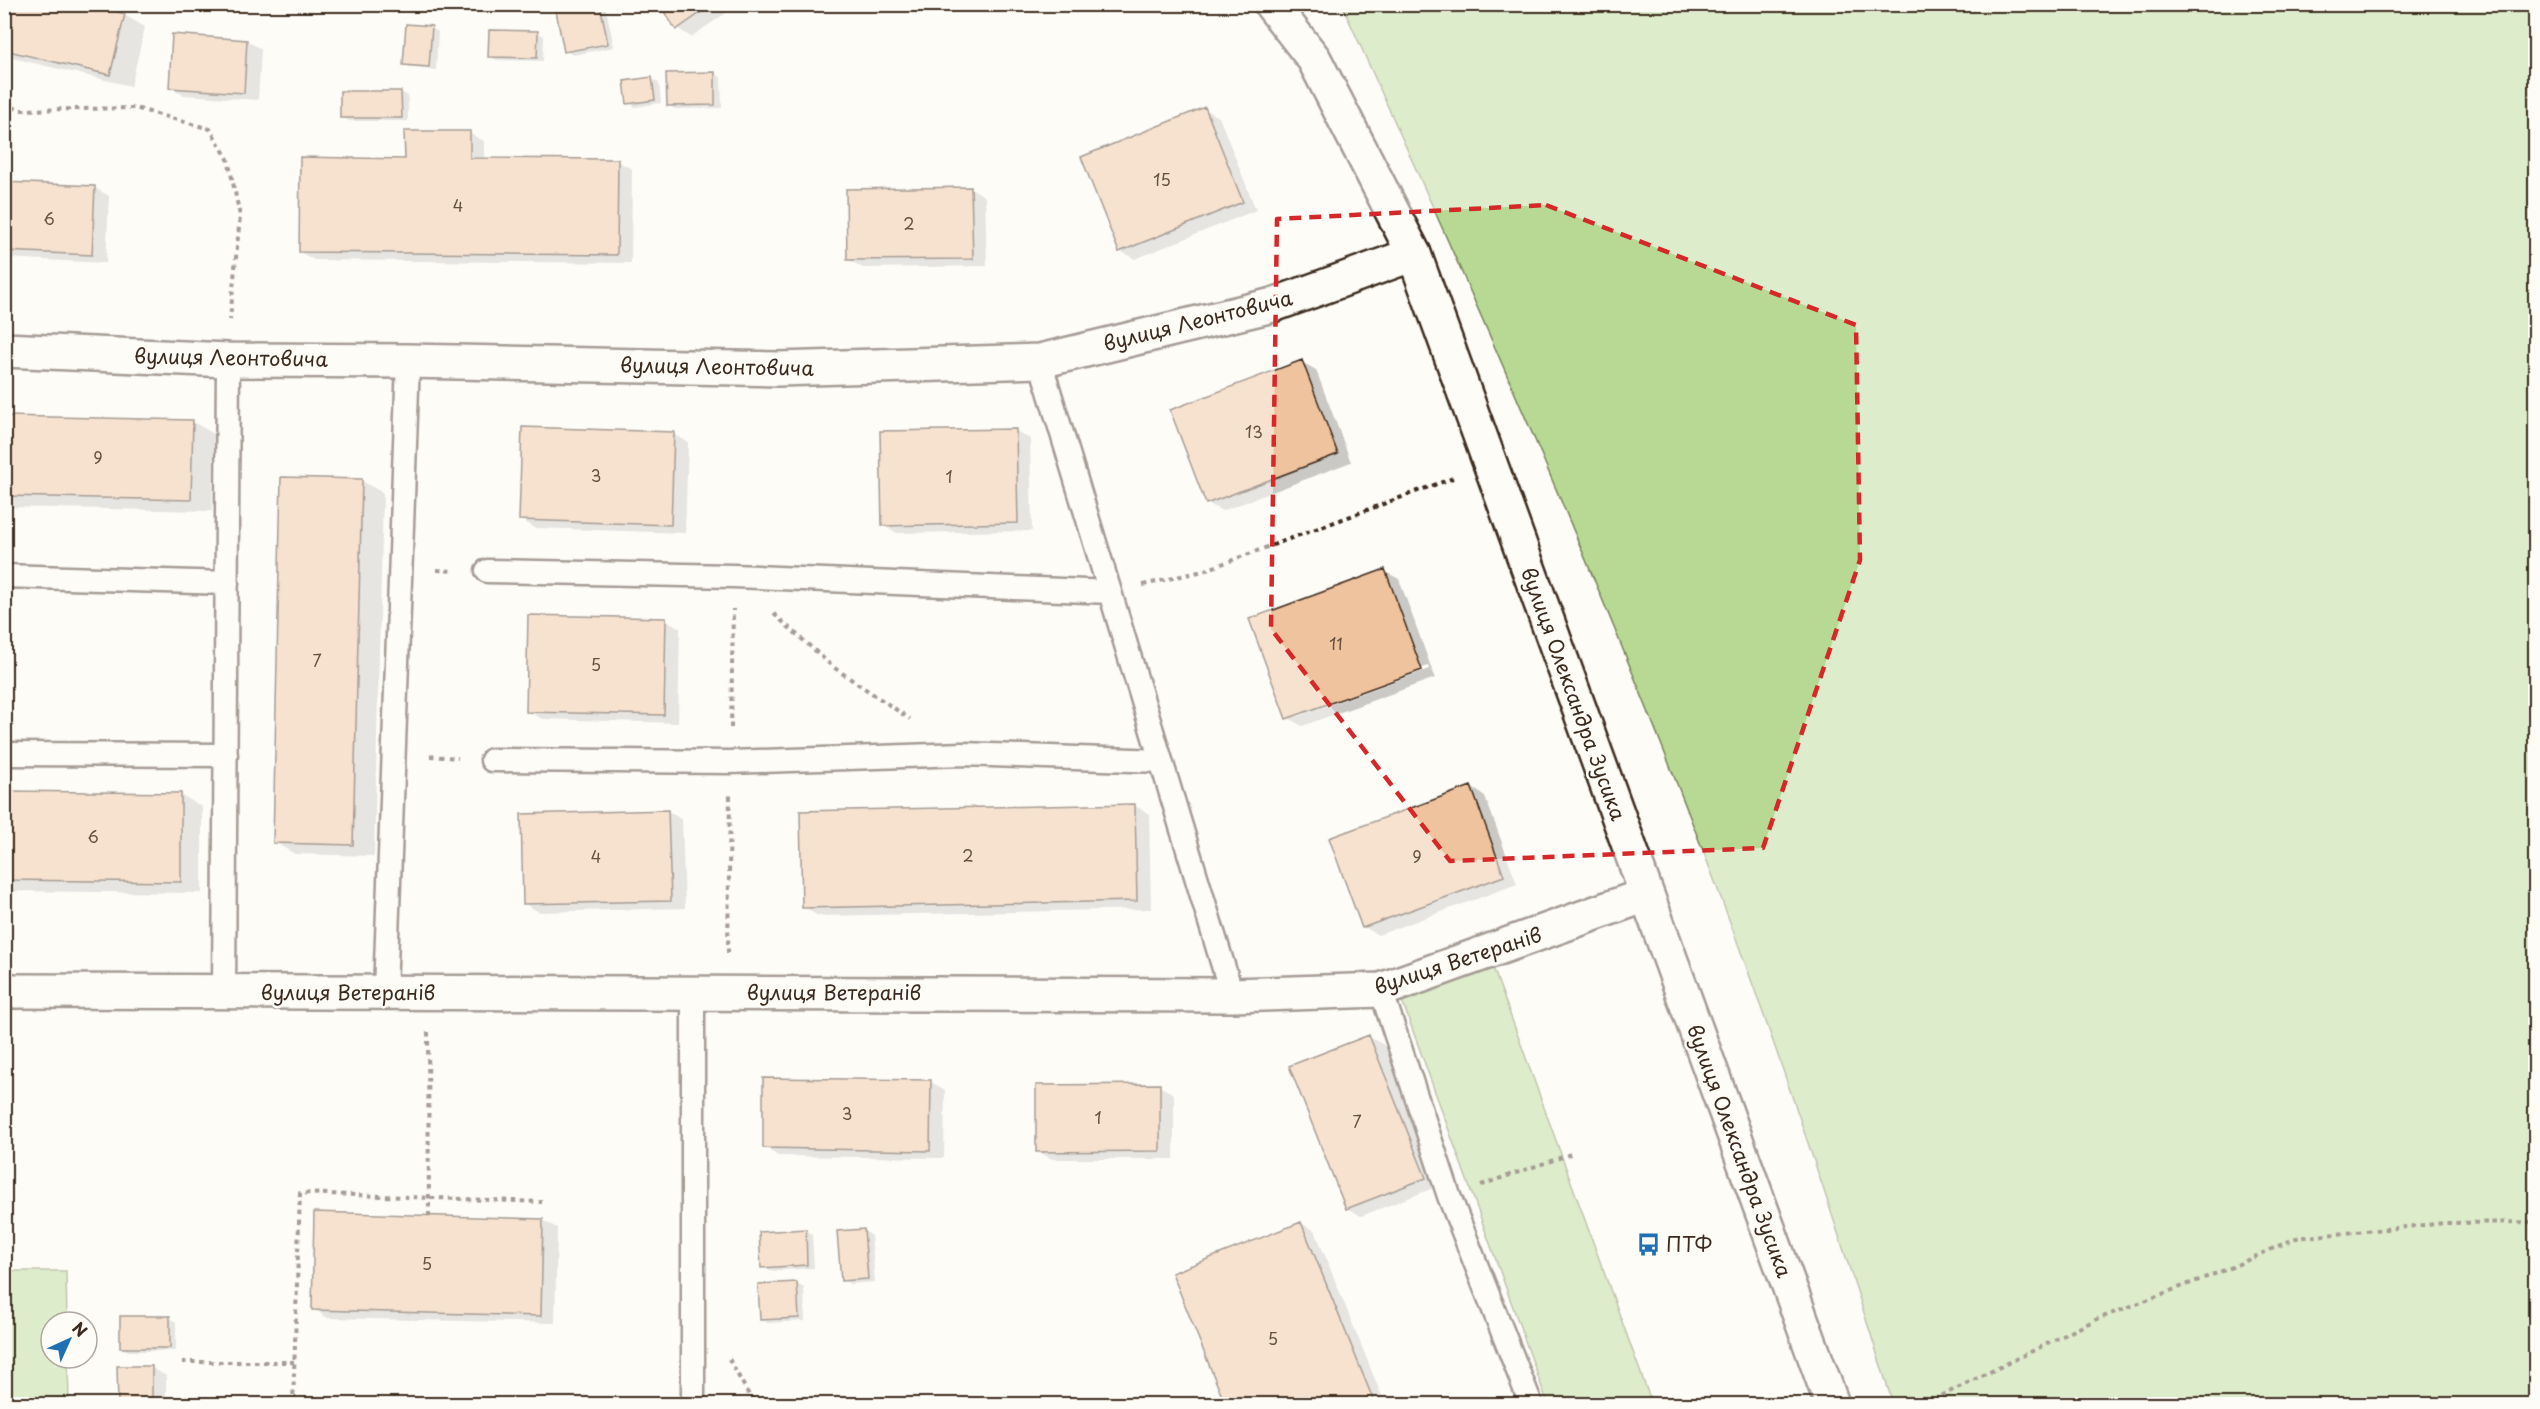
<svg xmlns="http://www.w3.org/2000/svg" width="2540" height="1409" font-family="'Playpen Sans',sans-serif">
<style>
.green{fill:#b7d994;stroke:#798259;stroke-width:1.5}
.shadow{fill:#0003;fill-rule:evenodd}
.building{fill:#f0c39f;stroke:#3b2a1e;stroke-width:1.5}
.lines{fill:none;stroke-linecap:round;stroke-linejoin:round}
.service-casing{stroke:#3b2a1e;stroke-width:27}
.minor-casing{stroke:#3b2a1e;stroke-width:38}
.secondary-casing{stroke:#3b2a1e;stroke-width:38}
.path{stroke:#3b2a1e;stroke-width:4;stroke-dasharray:4.5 4.5;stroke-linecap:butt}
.service{stroke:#fdfcf7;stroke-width:22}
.minor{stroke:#fdfcf7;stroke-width:33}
.secondary{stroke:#fdfcf7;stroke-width:33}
.marked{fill:none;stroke:#d62828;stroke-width:4.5;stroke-dasharray:12 8;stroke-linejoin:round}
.labels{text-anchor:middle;stroke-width:5;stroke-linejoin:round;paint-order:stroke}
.number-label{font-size:16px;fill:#68503e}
.street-label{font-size:20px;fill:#3b2a1e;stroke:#fdfcf7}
.poi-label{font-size:20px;fill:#3b2a1e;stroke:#fdfcf7;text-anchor:start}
</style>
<rect width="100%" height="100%" fill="#fdfcf7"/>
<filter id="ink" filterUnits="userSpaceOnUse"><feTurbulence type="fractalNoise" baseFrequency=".0167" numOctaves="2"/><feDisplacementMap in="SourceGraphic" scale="12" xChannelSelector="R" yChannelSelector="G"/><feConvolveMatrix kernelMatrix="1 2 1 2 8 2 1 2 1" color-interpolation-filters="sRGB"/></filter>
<g filter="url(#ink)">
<path class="green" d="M1342,5H2535V1404H1893C1838,1229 1780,1054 1715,882C1602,585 1473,294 1342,5Z
M1491,962L1652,1404H1548L1400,995Z
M5,1271H66L67,1322H51V1358H68L69,1404H5Z"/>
<path class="shadow" d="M4,4H111L109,11L124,15L145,27L131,86L4,56Z
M572,4H605L614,47L573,55L566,51Z
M660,4H739L691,37L677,28Z
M906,4H944V10L913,13L906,9Z
M431,28L438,32L436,70L412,68L405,64Z
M537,32L544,36L543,61L496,60L490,56Z
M174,36L247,41L261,49L258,100L184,95L170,87Z
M714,74L721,77L722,108L675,109L668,105Z
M652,79L659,83L661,103L635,107L629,103Z
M401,92L408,96V121H349L342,117Z
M1205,109L1219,117L1256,210L1135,259L1120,251Z
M469,133L484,141V159L617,161L632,169L631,263L314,260L300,252L406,160Z
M4,183L95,188L109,196L106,263L4,258Z
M971,188L985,197L987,266L863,268L849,260Z
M1302,362L1316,370L1351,462L1222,511L1207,503Z
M4,417L193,422L214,434L212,511L4,507Z
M1016,431L1030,439L1032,531L897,533L883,525Z
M673,434L688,442L685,533L535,528L520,519Z
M362,481L383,493L374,856L295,854L274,842Z
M1384,571L1399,579L1435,678L1302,726L1288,718ZM1428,666L1429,669L1296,717V714Z
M666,620L680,628L678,723L542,719L528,711Z
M1471,787L1485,796L1517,884L1378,935L1364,927Z
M4,793L181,795L202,807V893L4,891Z
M1134,805L1149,814L1151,909L818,916L804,907Z
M668,811L682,820L685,908L539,912L525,904Z
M1369,1037L1384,1045L1439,1186L1361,1216L1347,1208Z
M931,1082L945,1090L944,1158L778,1156L764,1147Z
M1159,1086L1174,1094V1159H1052L1037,1151Z
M542,1220L557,1228L555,1323L328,1318L313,1309Z
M1301,1223L1315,1231L1385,1404H1226L1174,1274Z
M805,1230L812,1234L814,1268L770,1271L763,1267Z
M864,1231L871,1235L875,1282L850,1284L843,1280Z
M797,1284L804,1288L805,1321L768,1323L761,1319Z
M170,1318L176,1322V1351H128L121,1347Z
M119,1368H152L166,1376V1404H119Z"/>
<path class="building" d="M4,4H88L125,14L110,75L4,50Z
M564,4H600L608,44L564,52L555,6Z
M659,4H713L676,30Z
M905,4H938V7L905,10Z
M406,24L432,26L429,67L403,65Z
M489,30L538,31L537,58L488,57Z
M172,34L247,40L244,93L169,88Z
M715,72V105L667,106L666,73Z
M652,77L655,100L627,104L624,81Z
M340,91H401L402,118H340Z
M1205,107L1243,202L1119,252L1081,157Z
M404,131H470V158L618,159L617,255L299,252L300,157L405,159Z
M4,182L95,186L92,255L4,251Z
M971,187L973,259L847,260L846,189Z
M1302,360L1338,454L1206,504L1170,410Z
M4,416L193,420L191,500L4,496Z
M522,427L674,432L671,525L519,520Z
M1016,429L1018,523L882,526L880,431Z
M281,477L362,479L353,845L273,843Z
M1385,569L1422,670L1286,719L1249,619Z
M528,615L666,618L664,715L526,712Z
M1471,786L1504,876L1362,928L1329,838Z
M4,791L181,793V882L4,880Z
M1135,804L1137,901L802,908L800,811Z
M668,810L671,901L523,904L521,814Z
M1369,1035L1426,1178L1346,1209L1289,1066Z
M763,1078L931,1080L930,1151L763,1148Z
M1160,1084V1151L1036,1152V1085Z
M314,1212L543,1219L541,1316L312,1310Z
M1301,1222L1375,1404H1225L1172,1273Z
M806,1229L807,1265L761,1268L759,1232Z
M864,1229L868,1279L841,1281L837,1231Z
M797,1282L799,1318L760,1320L758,1284Z
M120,1316H170V1348H120Z
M117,1366H152V1404H118Z"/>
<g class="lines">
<defs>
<path id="service" d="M1040,361L1232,995
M487,571L733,576L1110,592
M4,576L227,583
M4,754L226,755
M492,760L730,762L963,754L1161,761
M1381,990L1449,1196L1531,1404
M385,992L408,361
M693,993V1404
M224,994L228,360"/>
<path id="minor" d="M4,350L228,360L408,361L778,369L1040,361L1273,305L1414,254
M4,991L1232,995L1381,990L1646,895"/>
<path id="secondary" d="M1271,4L1314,59L1414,254L1832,1404"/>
</defs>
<use href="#service" class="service-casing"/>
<use href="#minor" class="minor-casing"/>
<use href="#secondary" class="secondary-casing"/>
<path class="path" d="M4,104L20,110L135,108L210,129L228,159L240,216L230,320
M437,570L453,571
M1143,585L1203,571L1453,478
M774,614L833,667L910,719
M731,728L733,609
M430,756L458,758
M728,953L730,795
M428,1032L429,1215
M1481,1185L1571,1154
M729,1359L749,1395L757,1404
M182,1362H294
M293,1404L300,1193L542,1202
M1925,1404L2095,1320L2230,1268L2296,1238L2445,1223L2536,1222"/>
<use href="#service" class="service"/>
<use href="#minor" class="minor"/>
<use href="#secondary" class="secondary"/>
</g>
</g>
<path d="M0 0H2540V1409H0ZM1546,205L1856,325L1860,560L1763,848L1450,861L1271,629L1277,219Z" fill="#fdfcf7" fill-opacity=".55" fill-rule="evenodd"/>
<path class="marked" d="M1546,205L1856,325L1860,560L1763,848L1450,861L1271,629L1277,219Z"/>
<defs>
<symbol id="bus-bare" viewBox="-9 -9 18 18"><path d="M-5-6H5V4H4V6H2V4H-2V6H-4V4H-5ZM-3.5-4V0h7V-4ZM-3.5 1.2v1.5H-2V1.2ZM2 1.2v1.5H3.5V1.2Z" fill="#1f6fb2" stroke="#fdfcf7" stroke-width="2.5" paint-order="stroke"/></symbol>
</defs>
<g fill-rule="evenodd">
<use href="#bus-bare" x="1632" y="1228" width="33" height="33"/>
</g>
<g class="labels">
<g class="number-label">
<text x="1162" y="186">15</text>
<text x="458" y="212">4</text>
<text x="49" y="225">6</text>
<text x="909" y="230">2</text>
<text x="1254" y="438">13</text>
<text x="98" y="464">9</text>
<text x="596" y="482">3</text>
<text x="949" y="483">1</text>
<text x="1336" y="650">11</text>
<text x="317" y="667">7</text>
<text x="596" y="671">5</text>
<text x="93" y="843">6</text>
<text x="968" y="862">2</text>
<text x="596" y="863">4</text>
<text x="1417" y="863">9</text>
<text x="847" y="1120">3</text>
<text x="1098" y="1124">1</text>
<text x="1357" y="1128">7</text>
<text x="427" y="1270">5</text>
<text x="1273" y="1345">5</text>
</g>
<g class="street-label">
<text transform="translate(1198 321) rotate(-14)" y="7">вулиця Леонтовича</text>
<text transform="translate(231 358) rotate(1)" y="7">вулиця Леонтовича</text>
<text transform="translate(717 367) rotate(1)" y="7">вулиця Леонтовича</text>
<text transform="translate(1573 694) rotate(70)" y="7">вулиця Олександра Зусика</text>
<text transform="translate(1458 961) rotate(-18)" y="7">вулиця Ветеранів</text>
<text x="348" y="1000">вулиця Ветеранів</text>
<text x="834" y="1000">вулиця Ветеранів</text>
<text transform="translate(1739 1151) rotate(70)" y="7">вулиця Олександра Зусика</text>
</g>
<g class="poi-label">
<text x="1666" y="1252">ПТФ</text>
</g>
</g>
<rect width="2540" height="1409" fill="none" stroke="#fdfcf7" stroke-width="24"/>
<rect x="12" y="12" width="2516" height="1385" fill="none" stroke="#3b2a1e" stroke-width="2" filter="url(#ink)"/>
<g transform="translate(69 1340) rotate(45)"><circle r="28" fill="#fdfcf7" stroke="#afa8a0" stroke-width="1.5"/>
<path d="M0-4.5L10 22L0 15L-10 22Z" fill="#1f6fb2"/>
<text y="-9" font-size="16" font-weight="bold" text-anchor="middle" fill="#3b2a1e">N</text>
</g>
</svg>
